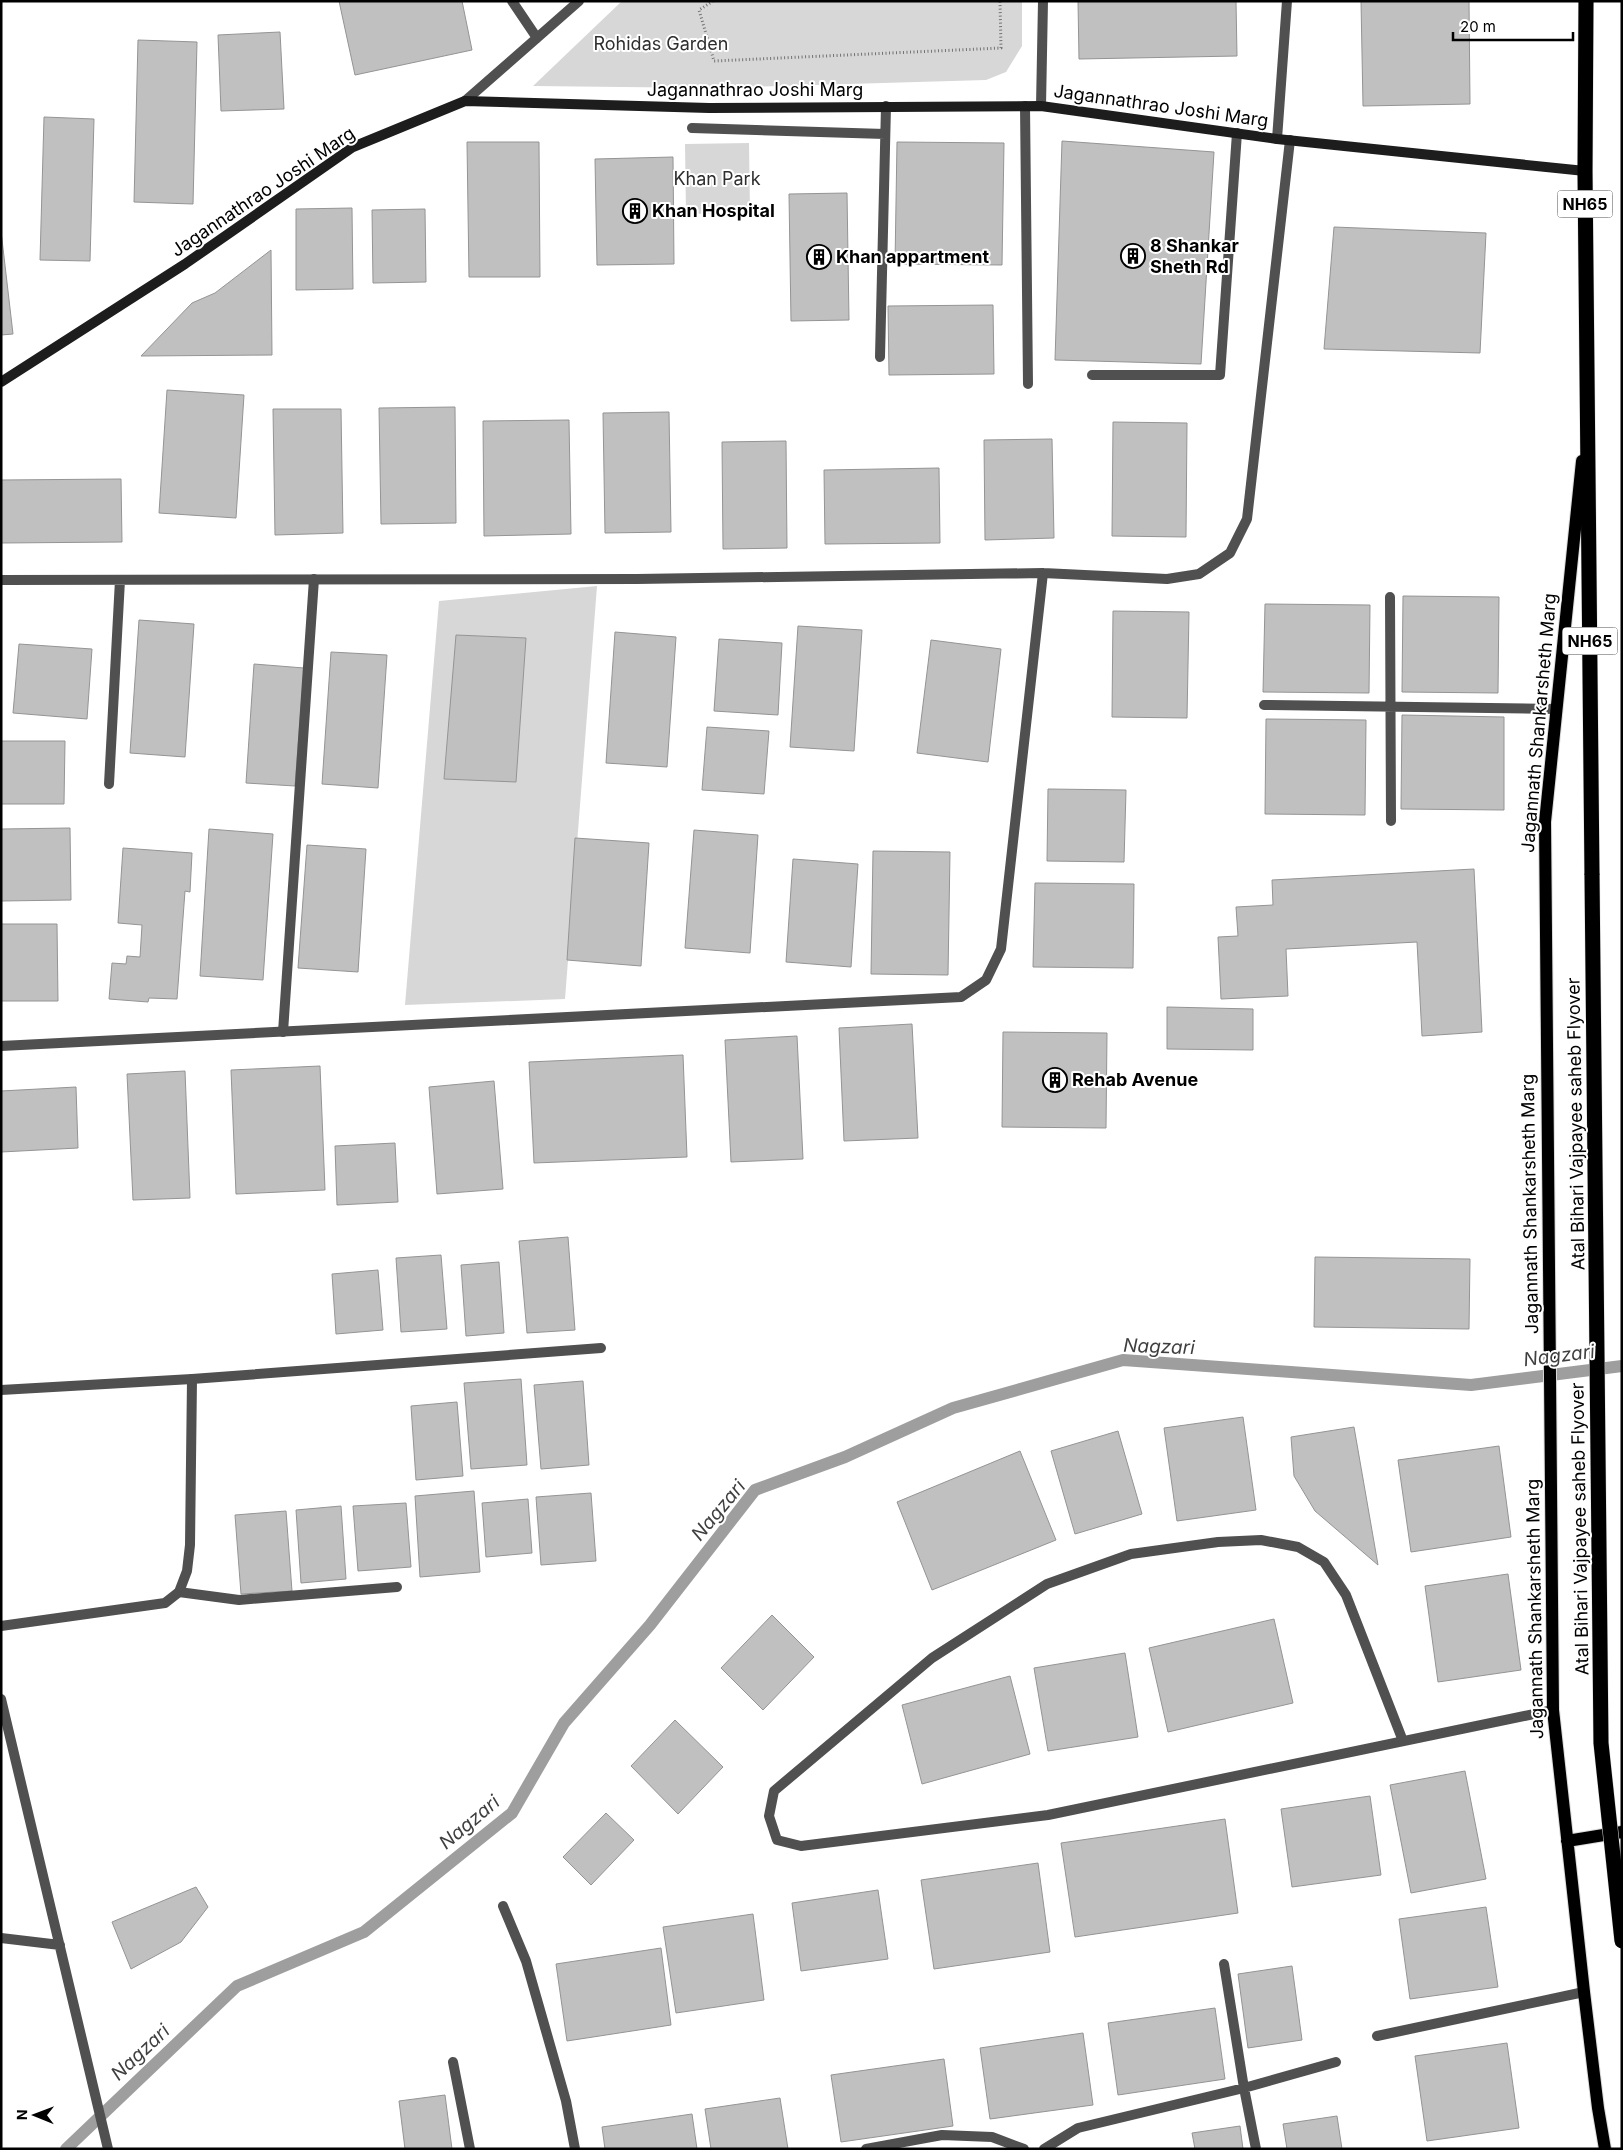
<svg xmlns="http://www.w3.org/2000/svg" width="1623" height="2150" font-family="Inter,sans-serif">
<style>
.green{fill:#d7d7d7}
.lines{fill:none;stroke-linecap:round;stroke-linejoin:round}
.stream{stroke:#9e9e9e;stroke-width:12}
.building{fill:#c0c0c0;stroke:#949494}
.primary-casing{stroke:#dbdbdb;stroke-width:14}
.highway-casing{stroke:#dbdbdb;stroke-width:16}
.path{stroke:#727272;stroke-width:3;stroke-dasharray:1 2.5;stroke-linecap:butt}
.lane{stroke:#505050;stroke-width:10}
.street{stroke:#505050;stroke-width:10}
.secondary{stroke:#1d1d1d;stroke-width:10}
.primary{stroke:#000;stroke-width:12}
.highway{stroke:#000;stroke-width:15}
.highway-bridge-casing{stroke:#dbdbdb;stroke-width:16;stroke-linecap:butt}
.highway-bridge{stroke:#000;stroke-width:15}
.labels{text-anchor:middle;stroke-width:4;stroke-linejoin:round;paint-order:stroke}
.shield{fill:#fff;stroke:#4c4c4c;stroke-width:1}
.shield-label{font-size:16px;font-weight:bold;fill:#000}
.park-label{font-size:18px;fill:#2e2e2e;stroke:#fff}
.street-label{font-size:18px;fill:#000;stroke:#fff}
.poi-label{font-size:18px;font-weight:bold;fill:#000;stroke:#fff;text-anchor:start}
.water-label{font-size:19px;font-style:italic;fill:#3f3f3f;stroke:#fff}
</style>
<rect width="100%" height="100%" fill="#fff"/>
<path class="green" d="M622,1H1022V46L1006,72L986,80L713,88L533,86Z
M749,143L750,213L686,214L685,144Z
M597,586L565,999L405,1005L439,601Z"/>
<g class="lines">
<path class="stream" d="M66,2149L237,1986L364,1932L512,1813L564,1723L650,1625L755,1490L845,1457L953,1408L1123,1360L1471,1385L1622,1366"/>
</g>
<path class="building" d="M339,1H462L472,50L355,75Z
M1078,1H1236L1237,56L1079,59Z
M1361,1H1469L1470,104L1363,106Z
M280,32L284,109L221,111L218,35Z
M138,40L197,42L193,204L134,202Z
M44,117L94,119L90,261L40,260Z
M1062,141L1214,152L1201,364L1055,360Z
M467,142H539L540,277H469Z
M897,142L1004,143L1002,265L895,264Z
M673,157L674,264L597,265L595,159Z
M847,193L849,320L791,321L789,194Z
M352,208L353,289L296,290V209Z
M425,209L426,282L373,283L372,210Z
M1334,227L1486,233L1480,353L1324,349Z
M1,231L13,334L1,335Z
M271,250L272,355L141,356L192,303L215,293Z
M993,305L994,374L889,375L888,306Z
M167,390L244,395L236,518L159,513Z
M455,407L456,523L381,524L379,408Z
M273,409H341L343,533L275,535Z
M669,412L671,532L605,533L603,413Z
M569,420L571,534L484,536L483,421Z
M1113,422L1187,423L1186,537L1112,536Z
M1052,439L1054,538L985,540L984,440Z
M786,441L787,548L723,549L722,442Z
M939,468L940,543L825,544L824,470Z
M121,479L122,542L1,543V480Z
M1403,596L1499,597L1498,693L1402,692Z
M1265,604L1370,605L1369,693L1263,692Z
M1113,611L1189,612L1187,718L1112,717Z
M139,620L194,624L185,757L130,753Z
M798,626L862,630L854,751L790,747Z
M615,632L676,637L667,767L606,763Z
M456,635L526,638L516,782L444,779Z
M719,639L782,643L778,715L714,711Z
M931,640L1001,649L988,762L917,753Z
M19,644L92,649L87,719L13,713Z
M331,652L387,655L378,788L322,784Z
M254,664L304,668L295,786L246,783Z
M1402,715L1504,717V810L1401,809Z
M1266,719L1366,720L1365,815L1265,814Z
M707,727L769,731L764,794L702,790Z
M1,741H65L64,804H1Z
M1048,789L1126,790L1124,862L1047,861Z
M70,828L71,900L1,901V829Z
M209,829L273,834L263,980L200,976Z
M694,830L758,835L750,953L685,948Z
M575,838L649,843L641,966L567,960Z
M307,845L366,849L358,972L298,968Z
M123,848L192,853L190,892L185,891L177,999L149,998L148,1002L109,999L112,963L126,964L127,956L140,957L142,925L118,923Z
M873,851L950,852L948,975L871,974Z
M793,859L858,864L851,967L786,962Z
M1474,869L1482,1032L1422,1036L1417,942L1286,949L1288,996L1221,999L1218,937L1238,936L1236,907L1273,905L1272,880Z
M1035,883L1134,884L1133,968L1033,967Z
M1,924H57L58,1001H1Z
M1167,1007L1253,1009V1050L1167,1049Z
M912,1024L918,1138L844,1141L839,1028Z
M1003,1032L1107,1033L1106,1128L1002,1127Z
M797,1036L803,1159L731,1162L725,1040Z
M683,1055L687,1157L534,1163L529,1062Z
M320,1066L325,1190L236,1194L231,1070Z
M185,1071L190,1198L133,1200L127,1074Z
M494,1081L503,1189L437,1194L429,1087Z
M76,1087L78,1148L1,1152V1091Z
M395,1143L398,1202L337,1205L335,1146Z
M568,1237L575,1330L527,1333L519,1241Z
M441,1255L447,1329L401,1332L396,1258Z
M1315,1257L1470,1259L1469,1329L1314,1327Z
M499,1262L504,1333L466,1336L461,1265Z
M378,1270L383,1330L336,1334L332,1274Z
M521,1379L527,1465L471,1469L464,1383Z
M583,1381L589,1465L541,1469L534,1385Z
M457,1402L463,1476L416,1480L411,1406Z
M1243,1417L1256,1510L1177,1521L1164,1428Z
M1354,1427L1378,1565L1315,1511L1294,1476L1291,1437Z
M1118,1431L1142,1514L1075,1534L1051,1451Z
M1499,1446L1511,1537L1411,1552L1398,1460Z
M1020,1451L1056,1540L932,1590L897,1502Z
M474,1491L480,1572L420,1577L415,1496Z
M591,1493L596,1561L541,1565L536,1497Z
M528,1499L532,1553L486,1557L482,1503Z
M406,1503L411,1567L358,1571L353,1506Z
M341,1506L346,1579L301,1583L296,1510Z
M286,1511L292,1591L241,1594L235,1515Z
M1508,1574L1521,1670L1438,1682L1425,1586Z
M772,1615L814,1657L763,1710L721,1668Z
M1274,1619L1293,1703L1168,1732L1149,1648Z
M1125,1653L1138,1737L1048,1751L1034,1668Z
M1010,1676L1030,1754L922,1784L902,1705Z
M675,1720L723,1767L678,1814L631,1766Z
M1465,1771L1486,1879L1411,1893L1390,1785Z
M1370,1796L1381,1875L1292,1887L1281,1809Z
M606,1813L634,1840L591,1885L563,1857Z
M1225,1819L1238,1913L1075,1937L1061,1843Z
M1038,1863L1050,1952L934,1969L921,1880Z
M196,1887L208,1907L181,1942L131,1969L112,1922Z
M878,1890L888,1959L801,1971L792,1903Z
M1486,1907L1498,1987L1410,1999L1399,1919Z
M753,1914L764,2000L676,2013L663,1927Z
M661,1948L671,2025L567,2041L556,1964Z
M1292,1966L1302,2040L1248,2048L1238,1974Z
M1215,2008L1225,2079L1118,2095L1108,2023Z
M1083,2033L1093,2105L990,2119L980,2048Z
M1507,2043L1519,2128L1427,2141L1415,2056Z
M944,2059L953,2126L841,2142L831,2075Z
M445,2095L452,2149H405L399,2101Z
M780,2098L788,2149H711L705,2109Z
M692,2114L697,2149H605L602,2127Z
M1337,2116L1342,2149H1287L1283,2124Z
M1240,2126L1243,2149H1195L1192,2133Z"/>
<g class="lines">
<defs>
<path id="primary" d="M1582,461L1545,822L1553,1710L1584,1992L1598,2108L1605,2149
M1567,1841L1622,1832"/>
<path id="highway" d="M1586,1L1585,171L1592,875"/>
</defs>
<use href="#primary" class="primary-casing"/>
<use href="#highway" class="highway-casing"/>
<path class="path" d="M713,1L699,10L714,61L1001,48L1000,1"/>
<path class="lane" d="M1025,106L1028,384
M1277,139L1287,1
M283,1032L314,579
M1,1626L165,1603L179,1592L187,1571L190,1545L192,1379"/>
<path class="street" d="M512,1L537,38
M465,101L579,1
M1041,106L1043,1
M692,128L885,134
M880,357L886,106
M1092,375H1220L1237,133
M1,580L637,579L1043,573L1167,579L1199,574L1230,553L1247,519L1290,140
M1390,597L1391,821
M1264,705L1557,709
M109,784L120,580
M1,1046L961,997L986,980L1001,949L1043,573
M1,1390L192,1379L601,1348
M179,1592L239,1600L397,1587
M1,1699L108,2149
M1403,1741L1346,1595L1324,1562L1298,1547L1261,1540L1218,1542L1131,1554L1047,1584L932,1658L774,1791L769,1816L777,1840L801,1846L1048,1815L1553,1710
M503,1906L526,1961L566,2101L575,2149
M1,1938L60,1945
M1224,1964L1244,2088L1256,2149
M1377,2036L1584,1992
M453,2062L470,2149
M866,2149L942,2135L992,2137L1024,2149
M1044,2149L1078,2128L1244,2088L1336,2062"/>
<path class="secondary" d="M1,382L185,264L353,147L465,101L709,108L1041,106L1277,139L1585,171"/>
<use href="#primary" class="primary"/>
<use href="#highway" class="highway"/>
<defs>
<path id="highway-bridge" d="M1592,875L1601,1743L1622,1941"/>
</defs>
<use href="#highway-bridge" class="highway-bridge-casing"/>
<use href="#highway-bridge" class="highway-bridge"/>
</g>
<defs>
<symbol id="building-ring" viewBox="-11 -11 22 22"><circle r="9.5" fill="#fff" stroke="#000" stroke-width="1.5"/><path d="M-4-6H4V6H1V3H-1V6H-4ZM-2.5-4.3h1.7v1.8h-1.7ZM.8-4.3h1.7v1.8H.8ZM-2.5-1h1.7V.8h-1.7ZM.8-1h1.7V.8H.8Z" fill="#000"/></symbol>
</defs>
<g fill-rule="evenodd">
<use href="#building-ring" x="621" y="197" width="28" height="28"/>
<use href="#building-ring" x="1119" y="242" width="28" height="28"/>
<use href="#building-ring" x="805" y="243" width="28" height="28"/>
<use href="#building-ring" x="1041" y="1066" width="28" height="28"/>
</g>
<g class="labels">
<g class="shield">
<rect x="1557.5" y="190.5" width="55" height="27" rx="4"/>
<rect x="1562.5" y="627.5" width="55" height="27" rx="4"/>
</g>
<g class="shield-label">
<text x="1585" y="210">NH65</text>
<text x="1590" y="647">NH65</text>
</g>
<g class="park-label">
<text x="661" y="50">Rohidas Garden</text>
<text x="717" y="185">Khan Park</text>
</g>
<g class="street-label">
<text x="755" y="96">Jagannathrao Joshi Marg</text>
<text transform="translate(1161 106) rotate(8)" y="6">Jagannathrao Joshi Marg</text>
<text transform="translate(263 192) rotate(-34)" y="6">Jagannathrao Joshi Marg</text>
<text transform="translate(1539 723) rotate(-85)" y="6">Jagannath Shankarsheth Marg</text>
<text transform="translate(1576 1124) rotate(-91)" y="6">Atal Bihari Vajpayee saheb Flyover</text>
<text transform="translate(1530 1204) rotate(-91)" y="6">Jagannath Shankarsheth Marg</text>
<text transform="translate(1580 1529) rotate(-91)" y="6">Atal Bihari Vajpayee saheb Flyover</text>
<text transform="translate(1535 1609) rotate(-91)" y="6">Jagannath Shankarsheth Marg</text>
</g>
<g class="poi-label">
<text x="652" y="217">Khan Hospital</text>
<text x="1150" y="252">8 Shankar<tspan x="1150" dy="21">Sheth Rd</tspan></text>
<text x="836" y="263">Khan appartment</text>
<text x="1072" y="1086">Rehab Avenue</text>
</g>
<g class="water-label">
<text transform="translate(1159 1346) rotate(2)" y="7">Nagzari</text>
<text transform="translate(1559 1355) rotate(-7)" y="7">Nagzari</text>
<text transform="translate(718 1510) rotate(-50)" y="7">Nagzari</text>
<text transform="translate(469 1822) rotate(-40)" y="7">Nagzari</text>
<text transform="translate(140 2052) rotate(-43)" y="7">Nagzari</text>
</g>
</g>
<rect width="1623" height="2150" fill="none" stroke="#000000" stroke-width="5"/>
<g transform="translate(35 2115) rotate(271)" stroke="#ffffff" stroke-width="4" paint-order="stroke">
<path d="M0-4L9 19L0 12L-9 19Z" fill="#000000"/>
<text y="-8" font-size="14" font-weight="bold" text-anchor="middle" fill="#000000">N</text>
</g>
<path d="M1453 32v8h120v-8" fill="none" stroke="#000000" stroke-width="2.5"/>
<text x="1460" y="32" font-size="15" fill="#000000" stroke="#ffffff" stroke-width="4" paint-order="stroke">20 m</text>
</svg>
